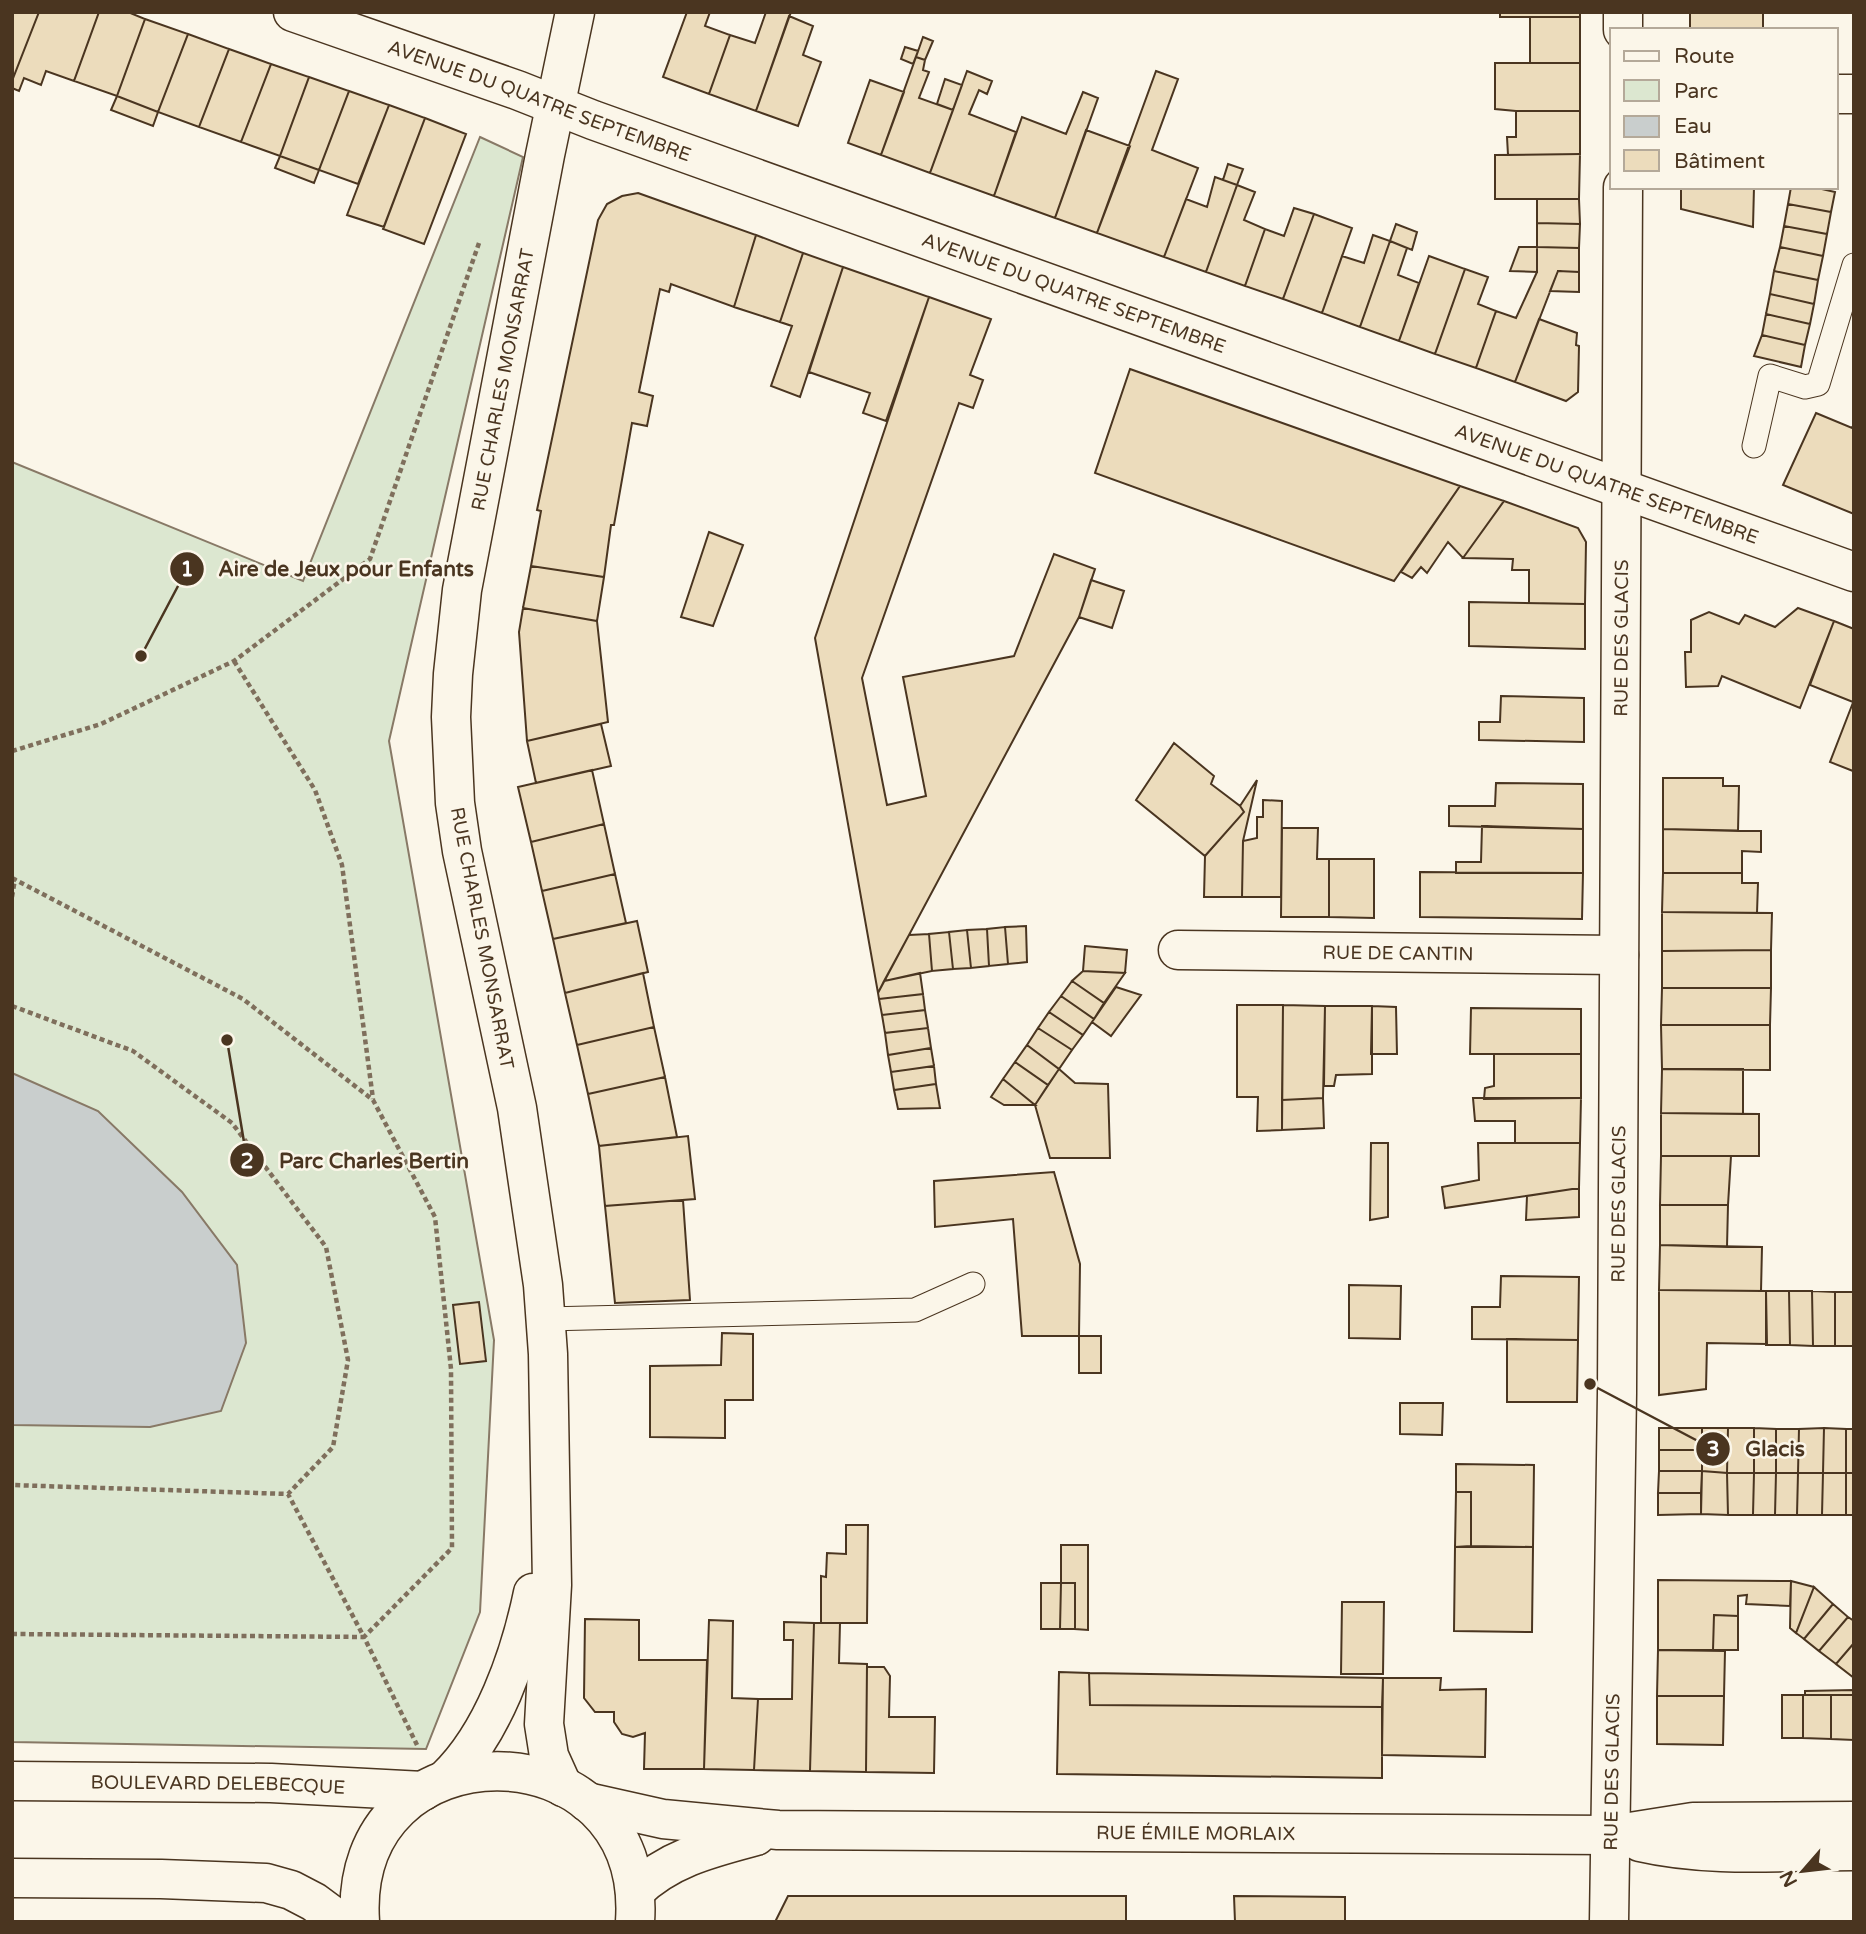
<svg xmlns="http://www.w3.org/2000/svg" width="1866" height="1934" font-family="'Varela Round',sans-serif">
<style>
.green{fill:#dce7d0;stroke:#887966;stroke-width:2}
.water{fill:#c9cecd;stroke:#887966;stroke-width:2}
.building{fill:#ecdcbc;stroke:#4a3520;stroke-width:2}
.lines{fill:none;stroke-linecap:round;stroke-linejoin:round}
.service-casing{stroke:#4a3520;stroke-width:25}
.minor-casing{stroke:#4a3520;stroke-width:41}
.secondary-casing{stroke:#4a3520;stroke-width:41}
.path{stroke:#7f6f5c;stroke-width:4.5;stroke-dasharray:5 3.5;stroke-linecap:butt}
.service{stroke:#fbf6e9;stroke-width:23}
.minor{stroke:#fbf6e9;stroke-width:38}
.secondary{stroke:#fbf6e9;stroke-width:38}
.labels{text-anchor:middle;stroke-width:5;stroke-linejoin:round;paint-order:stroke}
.street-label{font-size:19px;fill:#4a3520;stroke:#fbf6e9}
.leader{fill:none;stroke:#4a3520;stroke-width:2.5}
.callout-dot{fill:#4a3520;stroke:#fbf6e9;stroke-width:2.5}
.mark-label{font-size:21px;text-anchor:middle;font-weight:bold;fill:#fff}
.callout-label{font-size:21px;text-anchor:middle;font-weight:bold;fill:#4a3520;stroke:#fbf6e9;stroke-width:5;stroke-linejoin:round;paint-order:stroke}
</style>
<rect width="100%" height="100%" fill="#fbf6e9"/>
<path class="green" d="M480,137L523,157L389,741L494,1340L480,1612L426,1749L12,1742V462L303,581Z"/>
<path class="water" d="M12,1073L98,1111L182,1192L237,1265L246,1343L221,1411L150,1427L12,1425Z"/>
<path class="building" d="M12,12H39L12,81Z
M39,12H99L74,81L46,71L41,85L24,78L19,91L12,88V81Z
M99,12H128L145,19L117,96L74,81Z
M687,12H710L705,26L730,35L709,94L663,77Z
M766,12H791L756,111L709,94L730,35L755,43Z
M1500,12H1580V17H1500Z
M1690,12H1763V30H1690Z
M789,16L813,26L803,55L821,62L798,126L756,111Z
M1530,17H1580V63H1530Z
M145,19L188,34L158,112L117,96Z
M188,34L229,49L199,127L158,112Z
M923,37L933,41L925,60L916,57Z
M905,47L918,51L913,64L901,59Z
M229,49L271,64L241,142L199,127Z
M916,57L925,60L923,70L929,72L919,98L953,110L930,173L881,155Z
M1495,63H1580V111H1516L1495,109Z
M271,64L309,77L280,156L241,142Z
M967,71L992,81L987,94L979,90L969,114L1016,132L994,196L930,173Z
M1156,71L1178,79L1152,150L1198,168L1164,257L1097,233Z
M309,77L349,91L319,170L280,156Z
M945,79L962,85L953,110L937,104Z
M870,80L904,92L881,155L848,143Z
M349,91L389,105L358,184L319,170Z
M1083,92L1098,98L1055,218L994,196L1022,117L1066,134Z
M117,96L158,112L153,126L111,110Z
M389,105L425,118L384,227L347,215Z
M1516,111H1580V154L1508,155L1507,137H1516Z
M425,118L466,134L424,244L383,229Z
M1086,130L1130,146L1097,233L1055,218Z
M1580,154L1579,199H1495V155Z
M280,156L319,170L314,183L275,168Z
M1228,164L1243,169L1237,185L1223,180Z
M1215,177L1237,185L1206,272L1164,257L1186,199L1207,207Z
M1237,185L1255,192L1244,220L1265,229L1245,286L1206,272Z
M1681,187H1754L1753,227L1681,209Z
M1791,187H1813L1835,192L1831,212L1788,204Z
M638,193L756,235L734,307L671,284L669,292L660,289L639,392L653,396L647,426L632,423L614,525H611L604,577L531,566L541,511L537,510L598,220L607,204L622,196Z
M1537,199H1579L1580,224L1537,223Z
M1788,204L1831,212L1827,234L1784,226Z
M1294,208L1314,214L1283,299L1245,286L1265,229L1284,236Z
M1314,214L1352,228L1322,313L1283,299Z
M1537,223L1580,224L1579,248L1537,247Z
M1396,224L1417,232L1412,250L1390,241Z
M1784,226L1827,234L1823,256L1780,247Z
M756,235L803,253L780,322L734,307Z
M1373,235L1390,241L1360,327L1322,313L1342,256L1364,263Z
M1390,241L1407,248L1398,275L1419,283L1399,341L1360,327Z
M1519,247H1537V272L1510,271Z
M1537,247L1579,248V272L1558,271L1515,382L1476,368L1496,311L1516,318L1537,272Z
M1780,247L1823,256L1818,280L1774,271Z
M803,253L843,267L800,397L771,386L792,326L780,322Z
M1429,256L1465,269L1435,354L1399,341Z
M843,267L929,297L886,421L863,413L870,393L809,372Z
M1465,269L1488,277L1478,304L1496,311L1476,368L1435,354Z
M1558,271L1579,272V292L1550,291Z
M1774,271L1818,280L1814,304L1770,294Z
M1770,294L1814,304L1810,324L1766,314Z
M929,297L991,319L970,375L983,380L973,408L959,403L862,678L887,805L926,796L903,677L1014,656L1054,554L1095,569L1079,617L878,993L815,638Z
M1766,314L1810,324L1805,345L1762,335Z
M1539,319L1577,333L1576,345L1579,346L1578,392L1566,401L1515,382Z
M1762,335L1805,345L1801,367L1754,356Z
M1130,369L1460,486L1394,581L1095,473Z
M1816,413L1852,428L1854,424V514L1783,485Z
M1460,486L1504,501L1463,558L1448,542L1427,573L1421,567L1412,578L1401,572Z
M1504,501L1578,528L1586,542L1585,604L1529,603V570H1512L1513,559L1463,558Z
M709,532L743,545L713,626L681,617Z
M531,566L604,577L597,621L523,608Z
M1091,580L1124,591L1112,628L1079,617Z
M1469,602L1585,604V649L1469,646Z
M523,608L597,621L608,722L527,741L519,632Z
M1798,608L1834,621L1800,708L1722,676L1718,686L1686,687L1685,652H1691V620L1709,612L1739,624L1745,615L1775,627Z
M1834,621L1854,629L1853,702L1810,685Z
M1501,696L1584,698V742L1479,740V722H1500Z
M1854,700V770L1853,771L1830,762Z
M601,724L611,766L536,783L527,741Z
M1174,743L1214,776L1211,784L1240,806L1244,812L1205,856L1136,800Z
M592,770L604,824L531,842L518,787Z
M1663,778H1723V786H1739L1738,831L1663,829Z
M1257,780L1243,841L1242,897H1204L1205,856L1244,812L1240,806Z
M1496,783L1583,784V829L1449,826V806H1495Z
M1263,800L1282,801L1281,897H1242L1243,841L1257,838V817H1263Z
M604,824L615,874L542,891L531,842Z
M1482,826L1583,829V873H1456V862H1481Z
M1282,828H1318L1317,859H1329V917H1281Z
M1663,829L1761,831V852L1742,851V873H1663Z
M1329,859H1374V918L1329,917Z
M1420,872L1583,873L1582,919L1420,917Z
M1663,873H1742V883H1758L1757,913L1662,912Z
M615,874L626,923L553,939L542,891Z
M1662,912L1772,913L1771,950L1662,951Z
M637,921L648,972L565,993L553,939Z
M1026,926L1027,962L1008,964L1005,927Z
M1005,927L1008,964L989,966L987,929Z
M987,929L989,966L971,968L967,930Z
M967,930L971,968L953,969L949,932Z
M949,932L953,969L932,971L929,934Z
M929,934L932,971L884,981L909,935Z
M1085,946L1127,950L1125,973L1083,971Z
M1771,950V988H1662V951Z
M1083,971L1125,973L1104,1003L1072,981Z
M643,973L654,1027L577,1045L565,993Z
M920,973L923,994L879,999L878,993L884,981Z
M1072,981L1104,1003L1094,1019L1061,996Z
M1116,987L1141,995L1111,1036L1092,1022Z
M1662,988H1771L1770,1025H1661Z
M923,994L925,1010L882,1015L879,999Z
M1061,996L1094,1019L1083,1035L1049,1012Z
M1237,1005H1283L1282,1130L1257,1131L1258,1097H1237Z
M1283,1005L1325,1006L1323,1098L1282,1100Z
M1325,1006H1372V1074L1336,1075L1334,1086H1324Z
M1372,1006L1396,1007L1397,1054H1371Z
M1471,1008L1581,1009V1054H1470Z
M925,1010L928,1028L885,1033L882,1015Z
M1049,1012L1083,1035L1072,1050L1038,1028Z
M1661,1025H1770V1070L1662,1069Z
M654,1027L665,1077L588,1094L577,1045Z
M928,1028L931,1048L888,1055L885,1033Z
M1038,1028L1072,1050L1059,1069L1027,1045Z
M1027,1045L1059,1069L1048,1085L1015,1062Z
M931,1048L934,1066L891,1072L888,1055Z
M1494,1054H1581V1098L1484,1099L1485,1088L1494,1086Z
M1015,1062L1048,1085L1035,1105L1003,1079Z
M934,1066L936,1084L894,1090L891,1072Z
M1059,1069L1075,1083L1108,1084L1110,1158H1050L1035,1105Z
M1662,1069H1743V1114L1661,1113Z
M665,1077L677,1137L599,1146L588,1094Z
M1003,1079L1035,1105H1004L991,1097Z
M936,1084L940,1108L898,1109L894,1090Z
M1323,1098L1324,1128L1282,1130V1100Z
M1473,1098H1581L1580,1143H1515V1121H1475Z
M1661,1113L1759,1114V1156H1661Z
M688,1136L695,1199L605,1206L599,1146Z
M1371,1143H1388V1217L1370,1220Z
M1478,1143H1580L1579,1188L1445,1208L1442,1187L1479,1180Z
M1661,1156H1731L1728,1205H1660Z
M1054,1172L1080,1264L1079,1336H1022L1013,1219L935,1227L934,1181Z
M1579,1188V1217L1526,1220L1527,1196Z
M683,1200L690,1300L615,1303L605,1206Z
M1660,1205H1728L1727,1247L1660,1245Z
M1660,1245L1762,1247L1761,1291L1659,1290Z
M1501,1276L1579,1277L1578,1340L1472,1339V1307H1500Z
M1349,1285L1401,1286L1400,1339L1349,1338Z
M1659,1290L1766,1291L1767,1344L1707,1343L1706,1389L1659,1395Z
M1766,1291H1789L1790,1345H1766Z
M1789,1291H1812L1813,1346L1790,1345Z
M1812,1291L1835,1292V1346H1813Z
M1835,1292H1854V1346H1835Z
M479,1302L486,1361L460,1364L453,1305Z
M722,1333L753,1334V1400H725V1438L650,1437V1366L721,1365Z
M1079,1336H1101V1373H1079Z
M1507,1339L1578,1340L1577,1402H1507Z
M1400,1403H1443L1442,1435L1400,1434Z
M1659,1428H1702V1450H1659Z
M1702,1428H1728L1727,1473L1702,1471Z
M1728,1428H1754V1473H1727Z
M1754,1428L1776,1429V1473H1754Z
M1824,1428L1823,1473H1798L1799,1429Z
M1824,1428L1846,1429V1473H1823Z
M1776,1429H1799L1798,1473H1776Z
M1846,1429H1854V1473H1846Z
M1659,1450H1702V1471H1659Z
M1456,1464L1534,1465L1533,1547L1471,1546V1492H1456Z
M1659,1471H1702L1701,1493H1658Z
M1702,1471L1727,1473L1728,1515L1701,1514Z
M1727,1473H1754L1753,1515H1728Z
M1754,1473H1776L1775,1515H1753Z
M1776,1473H1798L1797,1515H1775Z
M1798,1473H1823L1822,1515H1797Z
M1823,1473H1846V1515H1822Z
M1846,1473H1854V1515H1846Z
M1456,1492H1471V1546L1455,1547Z
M1658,1493H1701V1514L1658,1515Z
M846,1525H868L867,1623H821V1576L826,1577L827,1553L846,1554Z
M1061,1545H1088V1630L1075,1629V1583H1061Z
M1455,1547H1533L1532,1632L1454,1631Z
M1658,1580L1791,1581L1790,1606L1746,1604L1747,1595L1738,1596V1616L1714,1615L1713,1650H1658Z
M1791,1581L1814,1587L1796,1633L1790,1628Z
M1041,1583H1061L1060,1629H1041Z
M1061,1583H1075V1629H1060Z
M1814,1587L1833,1604L1804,1639L1796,1633Z
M1342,1602H1384L1383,1674H1341Z
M1833,1604L1848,1617L1819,1651L1804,1639Z
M1714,1615L1738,1616V1650H1713Z
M1848,1617L1854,1621V1643L1836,1664L1819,1651Z
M585,1619L639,1620V1660H707L704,1769H644L645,1733L633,1737L622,1734L614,1722V1712H595L584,1698Z
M709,1620L733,1621L732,1698L758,1699L754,1770L704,1769Z
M784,1622L814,1623L810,1771L754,1770L758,1699H792L793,1640H784Z
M814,1623H840L839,1663L867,1664L866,1772L810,1771Z
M1854,1643V1678L1836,1664Z
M1658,1650L1725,1651L1724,1696H1657Z
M867,1667H884L890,1676L889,1717H935L934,1773L866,1772Z
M1059,1672L1089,1673L1090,1705L1382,1707V1778L1057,1774Z
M1089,1673L1383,1678L1382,1707L1090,1705Z
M1383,1678H1441L1440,1690L1486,1689L1485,1757L1382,1755Z
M1854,1690V1695H1805V1691Z
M1782,1695H1803V1738H1782Z
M1803,1695H1831V1739L1803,1738Z
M1831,1695H1854V1740L1831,1739Z
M1657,1696H1724L1723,1745L1657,1744Z
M788,1896H1126V1922H775Z
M1234,1896L1345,1897V1922H1235Z"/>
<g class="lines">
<defs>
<path id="service" d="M1754,446L1770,376L1805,387L1818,384L1854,265
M546,1319L915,1310L973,1284"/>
<g id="minor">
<path id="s1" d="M293,12L517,90L593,120L1854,572"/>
<path d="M1623,30V12"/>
<path d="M1836,94H1854"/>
<path id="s2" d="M1178,950L1619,955"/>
<path d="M446,1779C493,1734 520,1656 533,1593"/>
<path id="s3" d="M563,1787L549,1756L544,1724L552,1585L548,1354L543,1285L517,1108L462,851L455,803L451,717L453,674L462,590L545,155L575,12"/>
<path id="s4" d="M587,1802L663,1819L778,1830L1611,1835L1693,1822L1854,1821"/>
<path d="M1640,1842C1709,1858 1783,1851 1854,1851"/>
<path d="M635,1891C669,1858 711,1848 756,1836"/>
<path id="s5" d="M1609,1922L1617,1393L1623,187"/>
</g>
<g id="secondary">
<path id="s6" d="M12,1781L271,1783L423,1791"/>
<path d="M12,1878L161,1879L266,1883L291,1890L314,1902L341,1922"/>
<path d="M360,1922C346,1720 649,1722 635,1922"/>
</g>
</defs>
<use href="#service" class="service-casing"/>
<use href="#minor" class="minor-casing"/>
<use href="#secondary" class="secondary-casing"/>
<path class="path" d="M234,661L315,790L342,865L373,1099
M12,751L101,724L234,661L370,559L479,243
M12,878L243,999L373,1100L435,1217L451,1369L452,1548L364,1637L417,1745
M12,897L15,879
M12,1006L133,1051L232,1123L326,1247L348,1360L333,1447L288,1494L12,1485
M12,1634L364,1637L288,1494"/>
<use href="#service" class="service"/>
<use href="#minor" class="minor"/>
<use href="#secondary" class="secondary"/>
</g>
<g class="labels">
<g class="street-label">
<text dy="7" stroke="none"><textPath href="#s1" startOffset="262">AVENUE DU QUATRE SEPTEMBRE</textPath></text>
<text dy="7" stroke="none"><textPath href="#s1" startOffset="830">AVENUE DU QUATRE SEPTEMBRE</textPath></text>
<text dy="7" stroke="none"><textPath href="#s3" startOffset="1424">RUE CHARLES MONSARRAT</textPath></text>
<text dy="7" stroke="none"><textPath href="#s1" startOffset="1396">AVENUE DU QUATRE SEPTEMBRE</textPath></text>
<text dy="7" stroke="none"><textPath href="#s5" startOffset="1284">RUE DES GLACIS</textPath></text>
<text transform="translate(483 938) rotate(79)" y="7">RUE CHARLES MONSARRAT</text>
<text dy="7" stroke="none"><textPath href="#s2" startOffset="220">RUE DE CANTIN</textPath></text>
<text dy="7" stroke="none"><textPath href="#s5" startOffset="718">RUE DES GLACIS</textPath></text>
<text dy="7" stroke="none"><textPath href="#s5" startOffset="150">RUE DES GLACIS</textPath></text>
<text dy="7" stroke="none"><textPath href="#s6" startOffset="206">BOULEVARD DELEBECQUE</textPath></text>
<text dy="7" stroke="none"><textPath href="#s4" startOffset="611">RUE ÉMILE MORLAIX</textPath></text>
</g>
</g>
<path class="leader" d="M141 656L187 569M227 1040L247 1160M1590 1384L1713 1449"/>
<g class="callout-dot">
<circle cx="141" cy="656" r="7"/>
<circle cx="227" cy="1040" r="7"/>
<circle cx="1590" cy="1384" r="7"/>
<circle cx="187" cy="569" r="18"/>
<circle cx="247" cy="1160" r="18"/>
<circle cx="1713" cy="1449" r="18"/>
</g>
<g class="mark-label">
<text x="187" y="576">1</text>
<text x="247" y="1168">2</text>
<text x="1713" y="1456">3</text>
</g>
<g class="callout-label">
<text x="346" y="576">Aire de Jeux pour Enfants</text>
<text x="374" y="1168">Parc Charles Bertin</text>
<text x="1775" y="1456">Glacis</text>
</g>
<rect width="1866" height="1934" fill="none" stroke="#4a3520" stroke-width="28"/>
<rect x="1610" y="28" width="228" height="161" fill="#fbf6e9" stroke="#b4a999" stroke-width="2"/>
<rect x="1624" y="51" width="35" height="10" fill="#fbf6e9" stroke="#b4a999" stroke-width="2"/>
<text x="1674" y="63" font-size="21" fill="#4a3520">Route</text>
<rect x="1624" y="80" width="35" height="21" fill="#dce7d0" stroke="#b4a999" stroke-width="2"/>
<text x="1674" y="98" font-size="21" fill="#4a3520">Parc</text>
<rect x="1624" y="116" width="35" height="21" fill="#c9cecd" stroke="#b4a999" stroke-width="2"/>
<text x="1674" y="133" font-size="21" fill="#4a3520">Eau</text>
<rect x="1624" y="150" width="35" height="21" fill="#ecdcbc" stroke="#b4a999" stroke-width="2"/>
<text x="1674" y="168" font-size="21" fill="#4a3520">Bâtiment</text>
<g transform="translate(1803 1871) rotate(242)" stroke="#fbf6e9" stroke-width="5" paint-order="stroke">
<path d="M0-5L12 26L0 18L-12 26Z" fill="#4a3520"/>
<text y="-10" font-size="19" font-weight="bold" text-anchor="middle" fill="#4a3520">N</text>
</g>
</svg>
